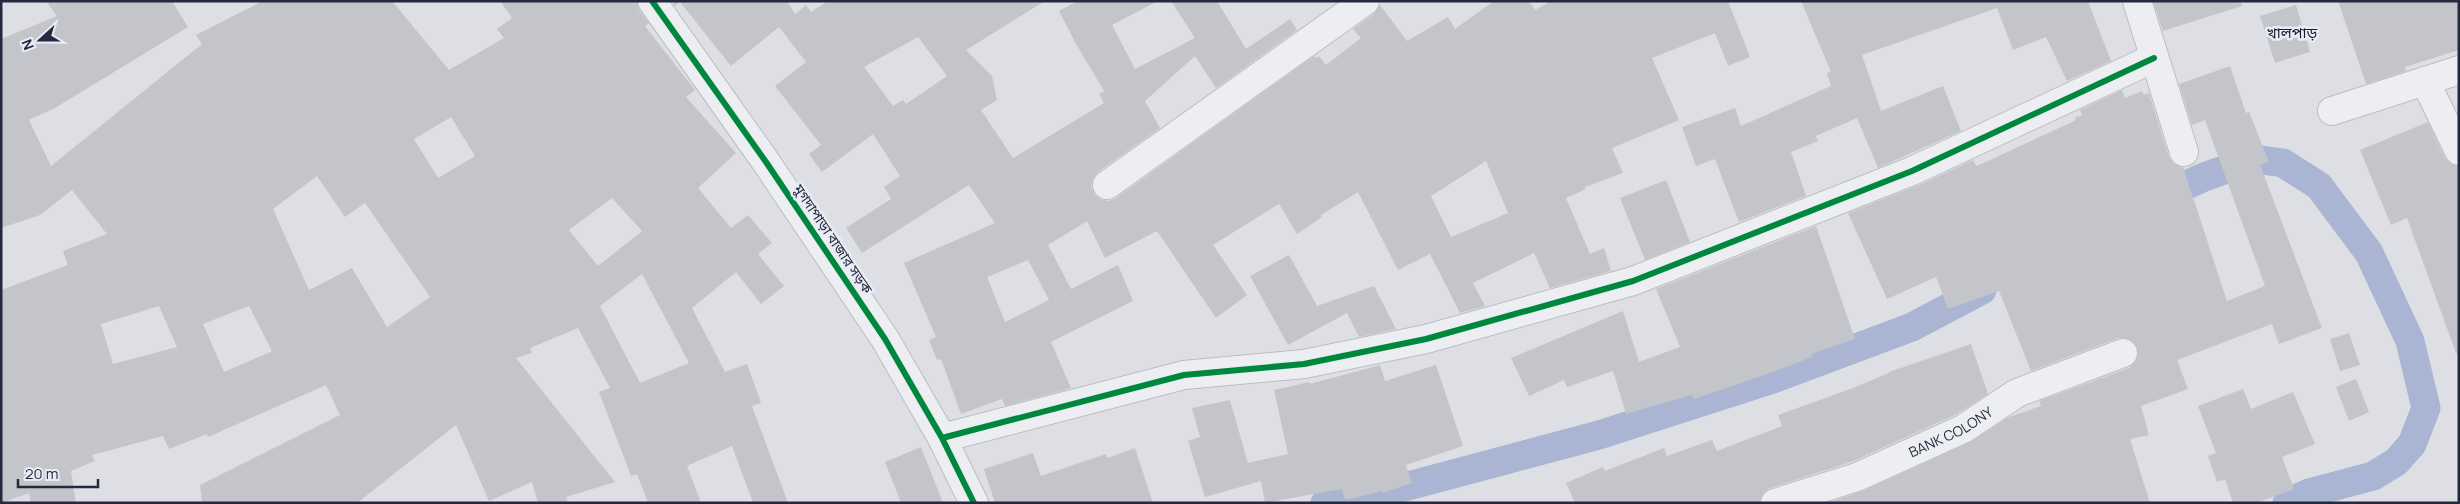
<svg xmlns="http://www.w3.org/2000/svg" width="2460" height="504" font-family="Manrope,'Noto Sans Bengali',sans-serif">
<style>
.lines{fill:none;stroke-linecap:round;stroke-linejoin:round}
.canal{stroke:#a9b5d2;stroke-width:29}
.building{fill:#c4c5cb;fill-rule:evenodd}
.minor-casing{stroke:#bcbdc2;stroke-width:30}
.tertiary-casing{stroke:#bcbdc2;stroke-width:30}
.minor{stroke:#edeef1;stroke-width:28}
.tertiary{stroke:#edeef1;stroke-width:28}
.cycleway-casing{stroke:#eaecf5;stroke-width:9}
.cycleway{stroke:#00873e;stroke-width:6}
.labels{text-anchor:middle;stroke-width:5;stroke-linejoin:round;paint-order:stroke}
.street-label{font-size:14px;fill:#24293e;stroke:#eaecf5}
.neighbourhood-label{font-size:15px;fill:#171a2e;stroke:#eaecf5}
</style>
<rect width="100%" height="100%" fill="#dedfe4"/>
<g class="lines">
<path class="canal" d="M2154,200L2204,177L2255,159L2283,163L2319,186L2369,253L2410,341L2426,408L2412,444L2396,462L2373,476L2309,493L2287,503
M1325,503L1378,494L1599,435L1773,379L1912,327L1982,290"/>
</g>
<path class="building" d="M46,1H172L188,27L55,108L29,120L51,166L202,44L196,35L263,1H392L449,70L504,38L497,29L512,18L500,1H637L639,10L649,23L645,26L695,90L686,97L736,153L698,188L731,228L748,215L772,243L758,254L784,286L761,304L736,272L692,308L725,372L747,364L761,403L752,406L788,503H753L732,446L687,466L701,503H648L637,474L631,476L599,392L610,388L578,328L530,348L532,353L516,358L615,482L566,497L568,503H538L532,482L489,501L456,425L357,503H202L200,485L340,415L326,385L208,437L207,434L169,449L163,436L92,455L95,461L71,471L76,503H31L29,493L1,503V290L68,265L63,251L107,234L72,190L40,215L1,228V39L57,16ZM451,117L475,156L438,178L414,139ZM317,176L345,217L365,203L430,297L387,327L352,268L309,290L273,209ZM612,198L642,231L598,266L569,230ZM642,274L689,363L640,383L600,306ZM159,306L177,347L113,364L101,324ZM249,306L272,351L224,372L203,324Z
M671,1H787L795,14L806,5L811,12L828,1H1045L966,50L992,76L997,100L981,110L1013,158L1104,103L1099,94L1104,91L1076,44L1059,11L1078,1H1158L1112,25L1135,69L1195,38L1171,1H1217L1246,49L1290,19L1297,30L1216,88L1195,56L1145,101L1160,128L1098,172L1093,178L1091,186L1094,194L1100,199L1108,201L1116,198L1314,56L1316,58L1319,56L1326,65L1361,38L1353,29L1374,14L1380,5L1407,41L1448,17L1455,29L1494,1H1529L1535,10L1551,1H1728L1750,57L1728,66L1715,33L1652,58L1679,120L1612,148L1623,173L1585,187L1586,189L1566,198L1590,254L1604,248L1611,271L1550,288L1534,253L1473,283L1485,306L1460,313L1430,254L1398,270L1358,192L1321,215L1322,217L1297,234L1279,204L1213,245L1247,295L1216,318L1157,231L1105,258L1087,221L1048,245L1071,289L1118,265L1133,301L1051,342L1071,388L1005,406L1002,399L961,414L941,359L937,360L929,340L936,337L904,263L995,223L969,185L862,253L846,228L891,199L884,187L900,176L873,134L822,172L809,154L821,145L775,86L806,62L779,27L731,66L680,2L675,6ZM918,37L947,76L906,104L903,100L893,106L864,67ZM1486,161L1508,213L1451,237L1431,196ZM1028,260L1049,300L1005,322L987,277Z
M1801,1H2088L2111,61L2067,81L2046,37L2013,50L1997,8L1862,55L1881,111L1943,86L1961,131L1878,168L1857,118L1816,136L1818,141L1791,152L1806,196L1739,222L1715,159L1696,166L1682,127L1735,108L1741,126L1831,86L1827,73L1831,72Z
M2153,1H2241L2242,6L2163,31Z
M2338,1H2459V50L2405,67L2406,71L2366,84Z
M2296,5L2310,52L2275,63L2260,16Z
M2230,66L2246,113L2249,112L2269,162L2260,165L2322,328L2279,344L2272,324L2177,360L2188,389L2141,406L2149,435L2130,439L2150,503H1827L1863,491L1969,443L2009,417L2041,406L2039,401L2129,368L2135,362L2138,355L2137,347L2132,341L2125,338H2118L2031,371L1999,291L1948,309L1936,277L1887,299L1848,213L1919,185L1973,160L1976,166L1988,161L2076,120L2075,118L2082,115L2080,110L2122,90L2125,98L2142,91L2144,95L2149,93L2169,157L2174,164L2183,167L2227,301L2265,286L2205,120L2192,125L2179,84Z
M2428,122L2445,158L2451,164L2459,166V353H2456L2407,218L2391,225L2360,150Z
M1666,180L1690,242L1645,260L1620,198Z
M1816,226L1855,339L1811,354L1812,357L1776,371L1694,399L1692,395L1626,414L1613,371L1567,387L1564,380L1529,396L1511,358L1623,311L1639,362L1680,347L1656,289Z
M1289,255L1317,306L1374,286L1396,329L1359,337L1347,313L1288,345L1250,276Z
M2349,333L2360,365L2340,371L2330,339Z
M1971,344L1988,394L1955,415L1851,462L1770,488L1763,493L1760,503H1575L1566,483L1603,467L1605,471L1664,448L1667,456L1712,440L1717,451L1782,426L1778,415L1853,388L1889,373V372Z
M1380,365L1385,381L1436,365L1463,446L1406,465L1412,483L1382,493V491L1345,500L1342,489L1265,503L1261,481L1205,497L1188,441L1200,437L1192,408L1230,400L1248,463L1288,454L1274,390L1309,382L1310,384Z
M2356,379L2369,412L2349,421L2336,387Z
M2243,389L2251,409L2293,392L2315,444L2282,457L2294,489L2256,503H2233L2225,479L2217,482L2208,456L2216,453L2198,406Z
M921,447L943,503H901L885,462Z
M1135,448L1153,503H995L984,469L1033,453L1041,476L1106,454L1107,458Z"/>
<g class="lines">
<defs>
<g id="minor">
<path d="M2137,1L2184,152"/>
<path d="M2425,81L2459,151"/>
<path d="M2332,111L2459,70"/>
<path d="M1107,185L1365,1"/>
<path d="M942,438L1184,375L1304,364L1426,339L1633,281L1912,171L2154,58"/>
<path id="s1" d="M1775,503L1857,477L1963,429L2017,393L2123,353"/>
</g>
<path id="tertiary" d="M652,1L766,162L885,339L942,438L974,503"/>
</defs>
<use href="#minor" class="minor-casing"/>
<use href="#tertiary" class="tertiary-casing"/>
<use href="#minor" class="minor"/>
<use href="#tertiary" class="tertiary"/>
<defs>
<path id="cycleway" d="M652,1L766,162L885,339L942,438L974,503
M942,438L1184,375L1304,364L1426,339L1633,281L1912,171L2154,58"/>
</defs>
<use href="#cycleway" class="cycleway-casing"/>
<use href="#cycleway" class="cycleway"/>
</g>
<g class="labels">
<g class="street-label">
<text transform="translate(833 239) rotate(56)" y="5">মুগদাপাড়া বাজার সড়ক</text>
<text dy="5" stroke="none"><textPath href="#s1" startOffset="190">BANK COLONY</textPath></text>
</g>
<g class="neighbourhood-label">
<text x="2292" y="38">খালপাড়</text>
</g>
</g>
<rect width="2460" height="504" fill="none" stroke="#24293e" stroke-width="5"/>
<g transform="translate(40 40) rotate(249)" stroke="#eaecf5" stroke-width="4" paint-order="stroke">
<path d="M0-4L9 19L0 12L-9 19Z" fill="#24293e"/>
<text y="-8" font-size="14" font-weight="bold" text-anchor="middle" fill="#24293e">N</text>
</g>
<path d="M18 479v8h80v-8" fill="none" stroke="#24293e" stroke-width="2.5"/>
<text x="25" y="479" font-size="15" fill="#24293e" stroke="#eaecf5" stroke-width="4" paint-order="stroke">20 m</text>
</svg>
